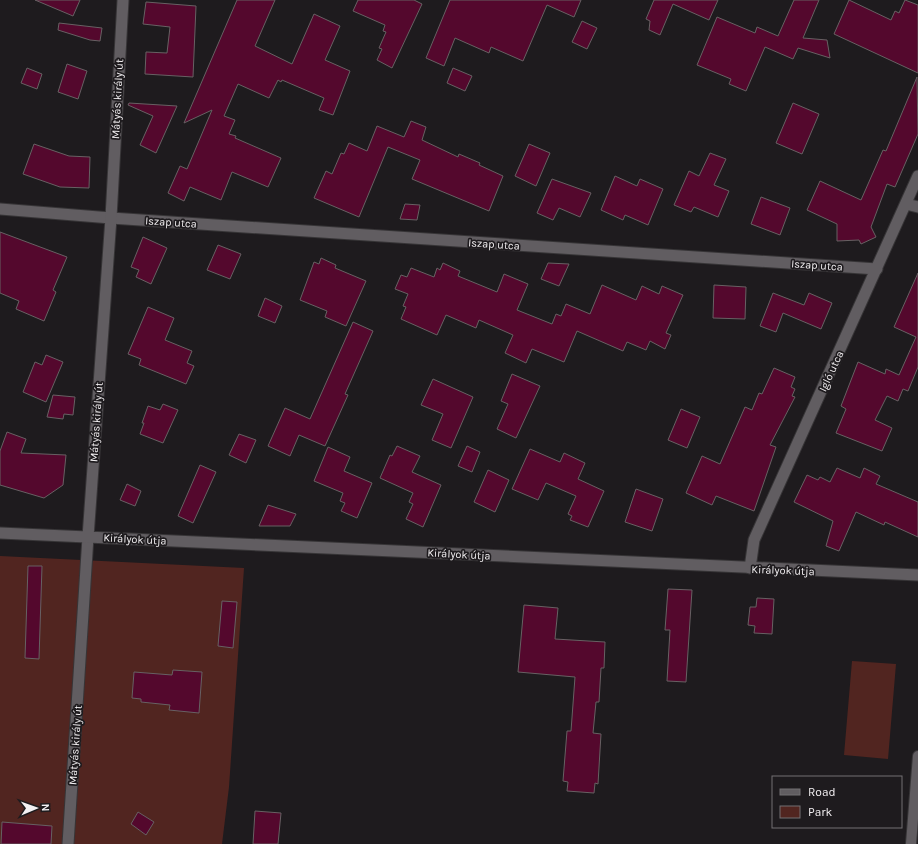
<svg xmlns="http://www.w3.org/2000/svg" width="918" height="844" font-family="Karla,sans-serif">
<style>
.green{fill:#512520}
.building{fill:#54082d;stroke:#676163}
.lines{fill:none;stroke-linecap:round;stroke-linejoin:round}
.service-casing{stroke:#373537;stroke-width:12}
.minor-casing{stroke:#373537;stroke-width:13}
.tertiary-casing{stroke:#373537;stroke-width:13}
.service{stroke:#615d61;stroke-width:10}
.minor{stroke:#615d61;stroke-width:11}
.tertiary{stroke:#615d61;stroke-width:11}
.labels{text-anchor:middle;stroke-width:3.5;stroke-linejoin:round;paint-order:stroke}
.street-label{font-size:11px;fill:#f3f0f2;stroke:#1e1b1e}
</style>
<rect width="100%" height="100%" fill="#1e1b1e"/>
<path class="green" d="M0,556L244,568L229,787L222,844H0Z
M852,661L896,664L888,759L844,755Z"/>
<path class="building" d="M35,0H80L73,16Z
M237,0H275L255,46L292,64L314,14L340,26L325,60L350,71L333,115L319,110L324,98L282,80L281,82L278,80L269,98L238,84L224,116L235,120L229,134L236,136L235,138L281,158L268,187L232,172L221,200L190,187L184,201L168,193L180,166L187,169L212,110L184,123Z
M358,0H414L422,4L392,68L377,60L382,49L379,48L386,32L383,31L385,25L353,11Z
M450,0H581L574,17L547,5L523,61L491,47L489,53L455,38L444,66L426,58Z
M654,0H718L709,20L673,4L660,35L649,30L650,21L646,19Z
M794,0H819L803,38L827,40L830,58L798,48L793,59L765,47L746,91L729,84L731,79L697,65L717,17L755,33L757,27L778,36Z
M849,0L891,20L895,11L899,13L905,0L918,5V73L834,34Z
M146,2L196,6L193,77L145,74L146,52L167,53L170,27L143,24Z
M582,21L597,28L587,49L572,42Z
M59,23L102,28L100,41L90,40L58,30Z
M67,64L87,71L78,99L58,92Z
M27,68L42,74L37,89L21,83Z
M453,68L472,76L465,91L447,83Z
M917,77L918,134L895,187L887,184L871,227L876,237L861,244L859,240L837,241V224L807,210L820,181L861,200L883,150L886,151Z
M129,103L177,106L156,153L140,145L153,116L128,105Z
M793,103L819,114L802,154L776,143Z
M411,121L426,127L422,140L458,157L459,154L480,163L479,165L503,176L489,211L412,179L420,160L388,147L359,217L314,198L326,171L332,174L341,153L344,154L349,143L367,151L377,126L404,137Z
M34,144L69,156L90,157L89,188L60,187L23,174Z
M529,144L550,153L536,186L515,176Z
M710,153L726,159L714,185L729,191L718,217L694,207L691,212L674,205L689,171L699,176Z
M615,176L637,186L640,179L663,189L648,225L625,215L623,220L601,210Z
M552,179L591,193L580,217L559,208L553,220L537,213Z
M761,197L790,208L780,235L751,224Z
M405,204L420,205L417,220L400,219Z
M0,232L67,257L53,290L56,292L44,321L16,309L19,301L0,293Z
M143,237L167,248L151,284L136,277L139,270L131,267Z
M218,245L241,254L230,279L207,270Z
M321,258L336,265L335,268L366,281L346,326L325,317L327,311L300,300L314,262L319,264Z
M443,263L460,271L458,276L497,292L504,274L528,284L517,310L552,324L556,314L561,316L566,304L590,314L602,285L636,300L642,286L659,294L662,286L683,295L666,333L671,335L665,349L650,341L646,350L627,342L623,351L577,331L564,362L532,349L526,363L505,353L513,335L479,320L476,328L446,315L437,335L401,319L406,307L403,306L408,294L395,289L401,275L407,277L411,268L434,277L437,268L440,270Z
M548,263L569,264L559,286L541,279Z
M918,273V367L908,391L903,389L898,401L887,396L875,420L892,428L882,451L836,433L846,409L841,406L858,362L885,374L886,369L899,375L916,337L894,327Z
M714,285L746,287L745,319L713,318Z
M773,293L804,305L809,293L832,303L821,329L783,313L776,332L760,326Z
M265,298L282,306L275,323L258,316Z
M148,307L174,318L165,340L192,351L187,363L194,366L186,384L139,365L141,359L128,354Z
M353,322L373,331L345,394L348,395L325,446L299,435L290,456L268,446L285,408L310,419Z
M46,355L63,362L46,402L23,392L35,362L42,365Z
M774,368L795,377L791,387L795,389L792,396L795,397L770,445L776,447L754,511L716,496L712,505L686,493L702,456L720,464L745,407L752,410L759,393L762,394Z
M512,374L540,386L516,438L497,429L508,404L501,401Z
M433,379L473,397L451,448L432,440L443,414L421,405Z
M53,395L75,397L73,415L64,414L63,419L47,417Z
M163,404L178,410L163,443L140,434L144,423H142L148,406L160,410Z
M681,409L700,417L687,448L668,440Z
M7,432L26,439L21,453L66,455L63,485L44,498L0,485V451Z
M239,434L256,440L246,463L229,455Z
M397,446L420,456L412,472L441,485L423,527L406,519L413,504L409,502L413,493L380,478L390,455L392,456Z
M467,446L480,452L472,472L458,466Z
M328,447L350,457L344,471L372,483L357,518L341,511L345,503L340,501L343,493L314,481Z
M530,449L560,462L564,453L585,463L578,479L604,491L588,527L570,520L572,516L568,514L576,496L546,483L538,500L512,489Z
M200,465L216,472L193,523L178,516Z
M837,468L860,478L864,468L880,476L876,484L918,502V537L885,522L884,525L856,512L839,551L826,546L833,521L794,502L807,475L818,480L820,477L830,482Z
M488,470L509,480L495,512L474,502Z
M127,484L141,491L135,506L120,500Z
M636,489L663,499L652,531L625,522Z
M268,505L296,514L290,526H259Z
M28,566H42L39,659L25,658Z
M668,589L692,590L686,682L667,681L670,630H665Z
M757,598L774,599L772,634L754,633L755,626L748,625L750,607H756Z
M222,601L237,602L233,648L218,646Z
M524,605L558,608L555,639L605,642L604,668H601L599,702H596L593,733L601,734L598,784L595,783L594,793L567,791L568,782L563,781L567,731H571L575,677L518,672Z
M173,670L202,672L199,713L169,710L170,705L141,702V699L132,698L134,672L172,675Z
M255,811L281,813L278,844H253Z
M138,812L154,822L146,835L131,824Z
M2,822L52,826L51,844H1Z"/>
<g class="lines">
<defs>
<path id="service" d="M911,844L918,756"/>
<path id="minor" d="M906,204L918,207
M0,209L111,218L877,269
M750,568L754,540L918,176
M68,844L88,537"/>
<path id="tertiary" d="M0,533L918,575
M88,537L111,218L123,0"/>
</defs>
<use href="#service" class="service-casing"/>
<use href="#minor" class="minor-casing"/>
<use href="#tertiary" class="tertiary-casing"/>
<use href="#service" class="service"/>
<use href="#minor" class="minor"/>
<use href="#tertiary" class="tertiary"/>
</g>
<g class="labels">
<g class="street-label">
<text transform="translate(117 99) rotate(-87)" y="4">Mátyás király út</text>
<text transform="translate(171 222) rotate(4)" y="4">Iszap utca</text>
<text transform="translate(494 244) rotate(4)" y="4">Iszap utca</text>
<text transform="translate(817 265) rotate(4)" y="4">Iszap utca</text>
<text transform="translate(831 371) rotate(-65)" y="4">Igló utca</text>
<text transform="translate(96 422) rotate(-86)" y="4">Mátyás király út</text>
<text transform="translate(135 539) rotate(3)" y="4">Királyok útja</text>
<text transform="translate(459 554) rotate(3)" y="4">Királyok útja</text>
<text transform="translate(783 570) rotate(2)" y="4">Királyok útja</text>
<text transform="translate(75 745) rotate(-86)" y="4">Mátyás király út</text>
</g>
</g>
<rect x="772" y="776" width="130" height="52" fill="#1e1b1e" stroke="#737073"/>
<rect x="780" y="789" width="20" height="6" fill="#615d61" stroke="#737073"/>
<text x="808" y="796" font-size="12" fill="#f3f0f2">Road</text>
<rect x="780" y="806" width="20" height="12" fill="#512520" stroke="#737073"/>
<text x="808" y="816" font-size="12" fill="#f3f0f2">Park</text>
<g transform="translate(36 808) rotate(88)" stroke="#1e1b1e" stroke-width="3" paint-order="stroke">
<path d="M0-3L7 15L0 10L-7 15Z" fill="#f3f0f2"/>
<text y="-6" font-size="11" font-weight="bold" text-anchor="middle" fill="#f3f0f2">N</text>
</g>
</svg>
